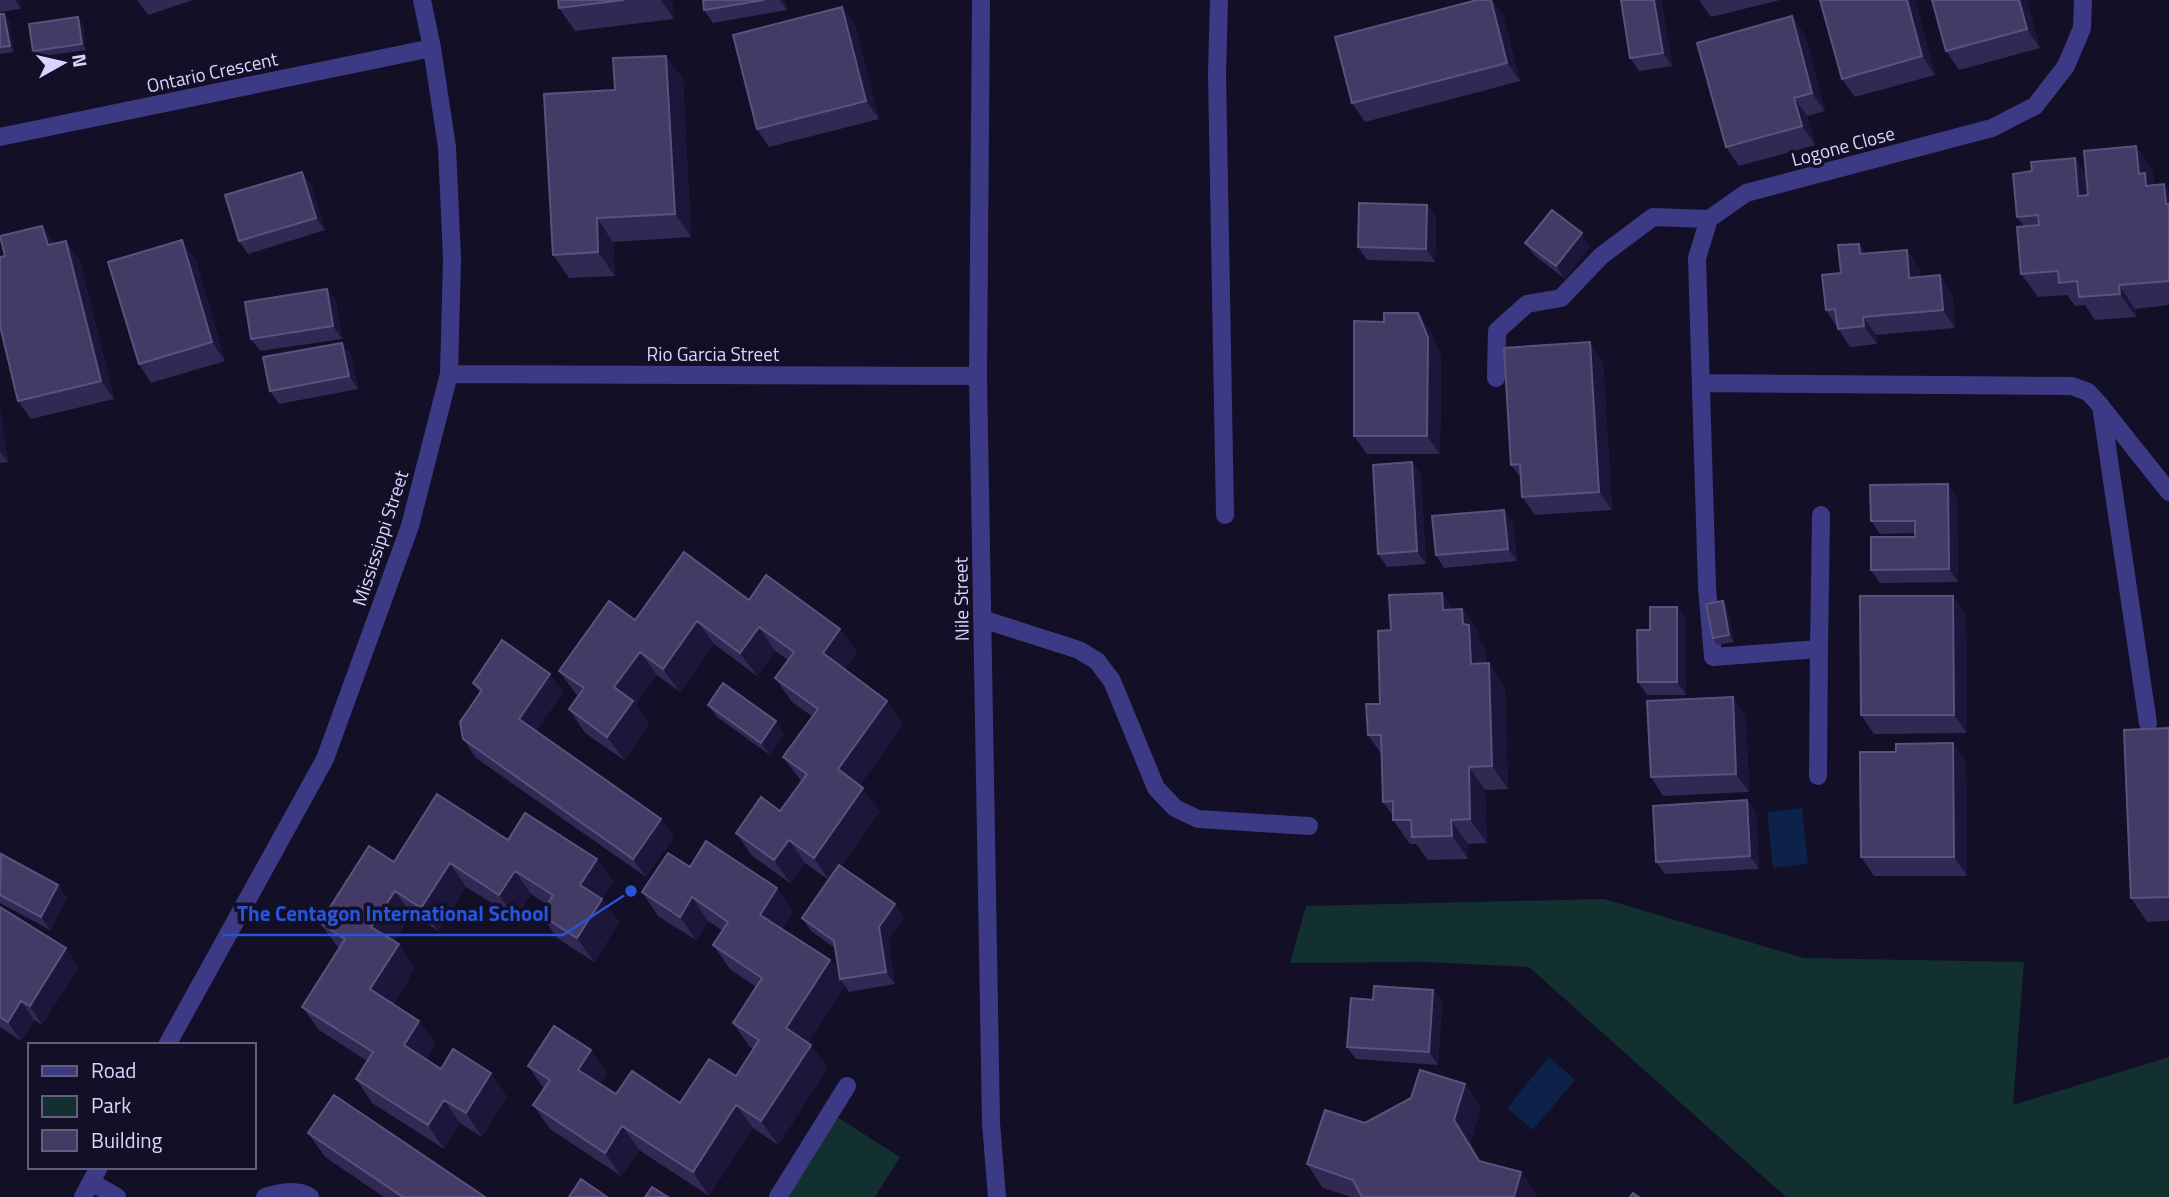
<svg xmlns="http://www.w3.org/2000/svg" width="2169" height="1197" font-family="'Titillium Web',sans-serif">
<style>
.green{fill:#12302f}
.water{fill:#0c2248}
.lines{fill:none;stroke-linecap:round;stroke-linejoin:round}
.service{stroke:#3d3a85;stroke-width:18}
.minor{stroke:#3d3a85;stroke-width:18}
.wall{fill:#312854}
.shaded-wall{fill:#1d163a}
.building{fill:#433a66;stroke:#5a527e;stroke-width:2}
.labels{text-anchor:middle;stroke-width:7;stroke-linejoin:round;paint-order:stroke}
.street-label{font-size:19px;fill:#d9d4ff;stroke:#130f26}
.leader{fill:none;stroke:#2655da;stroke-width:2.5}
.callout-dot{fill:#2655da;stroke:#130f26;stroke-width:2.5}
.callout-label{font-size:21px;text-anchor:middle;font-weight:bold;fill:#2655da;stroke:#130f26;stroke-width:7;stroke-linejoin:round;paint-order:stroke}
</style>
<rect width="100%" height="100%" fill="#130f26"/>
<path class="green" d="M1604,899L1804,958L2024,962L2013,1105L2169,1057V1197H1786L1529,967L1425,962L1290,963L1306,906Z
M834,1115L900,1157L875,1197H782Z"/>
<path class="water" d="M1802,808L1808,864L1773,868L1767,812Z
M1549,1057L1575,1080L1533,1130L1507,1108Z"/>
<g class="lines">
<path class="service" d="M1496,378L1497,331L1527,304L1561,298L1601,256L1653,217L1709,219
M1944,385L2072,386L2088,392L2101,406L2148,723
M2103,409L2169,492
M1707,587L1713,657L1819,649L1821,515
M982,619L1079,650L1097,661L1112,681L1156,788L1175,808L1198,819L1309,826
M1818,776L1819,649
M91,1182L117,1197
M265,1197C279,1192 298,1189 310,1197
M778,1197L847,1086"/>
<path class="minor" d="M981,0L978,376L991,1123L997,1197
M1219,0L1217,74L1225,515
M0,137L432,48
M449,374L978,376
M1701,383L1944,385
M1707,587L1697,258L1709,219L1746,193L1992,128L2035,106L2066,66L2082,28L2083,0
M167,1045L325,759L410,526L449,374L452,259L447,147L432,48L422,0
M83,1197L99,1167"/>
</g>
<path class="wall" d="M0,0H20L21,9L0,12Z
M137,0H193L148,15Z
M558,0H672L674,19L575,31L559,8Z
M703,0H785L787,10L713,23L704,10Z
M1477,0H1492L1503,15L1520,81L1365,122L1352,103Z
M1621,0H1661L1672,66L1639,71L1630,58Z
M1699,0H1780L1711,17Z
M1915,0L1935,75L1855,97L1842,79Z
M2027,0L2040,48L1959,70L1946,51Z
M0,14L9,20L14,52L0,54Z
M83,24L86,50L38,57L33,51Z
M855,25L879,119L769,147L757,129Z
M1805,35L1825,111L1807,116L1815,145L1739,166L1726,147Z
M683,79L691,237L613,242L615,276L569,278L553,255L615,90Z
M2136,146L2152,170L2154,185L2169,191V305L2135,309L2136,317L2095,320L2085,305L2075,306L2067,295L2038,297L2021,274L2024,226L2017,217L2086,174Z
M311,184L325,230L248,254L239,241Z
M1427,205L1436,218L1435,262L1367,260L1358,247Z
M42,226L55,244L79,259L114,399L31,419L18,401L5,256Z
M1525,243L1590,246L1565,279L1534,255Z
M1859,244L1866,254L1920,268V277L1952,293L1955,328L1876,335L1877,344L1850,347L1826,310L1841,273Z
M195,258L225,361L151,383L139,364Z
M327,289L336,301L342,339L260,351L251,339Z
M1431,331L1441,356L1440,454H1367L1354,436Z
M351,355L358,389L279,404L270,391Z
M1603,361L1612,510L1535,515L1522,497L1521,478L1511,465Z
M0,409L8,462L0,463Z
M1412,462L1421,475L1426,564L1387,567L1378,554Z
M1957,497L1958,582L1880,583L1871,570L1915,537V533L1880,534L1871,521Z
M1504,510L1513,522L1517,561L1444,568L1436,555Z
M749,600L840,629L857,653L844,669L887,701L903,724L860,785L880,811L841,866L904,917L888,939L895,984L849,992L845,986L808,1043L828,1068L778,1145L753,1128L709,1196L639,1150L621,1176L550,1129L533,1105L544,1089L528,1066L607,1073L600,1084L616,1094L680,1103L736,1076L753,1049L749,1046L733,1023L756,987L730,969L713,945L723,931L708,921L696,940L658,916L642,892L690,867L793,911L782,929L830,960L840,974L835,948L811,931L802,918L829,880L805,863L790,883L752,856L736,833L780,811L801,781L783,757L813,717L792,702L775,678L788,660L775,651L757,676L714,644L680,692L657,675L636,704L649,724L624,760L585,733L569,709L578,696L576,694L559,671L635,620Z
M1723,601L1727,608L1734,642L1717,645L1713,638Z
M1454,609H1462L1479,632V639L1485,648L1486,663L1505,686L1508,789L1485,790L1487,843L1468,844V859L1428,860L1416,844H1410L1393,820V816L1383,802L1382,755L1368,735L1380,704L1391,630Z
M1966,614L1967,733L1874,734L1861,715Z
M1686,619V695H1647L1638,682L1650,630Z
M473,683L563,692L536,731L674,837L646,877L476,758L463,739L480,693Z
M708,705L785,734L770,755L717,717Z
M1746,715L1749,792L1663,796L1651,777Z
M2169,728V921L2147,922L2131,898Z
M1953,743L1966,761L1967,876H1874L1861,857L1896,752Z
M1747,800L1756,813L1759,869L1665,874L1656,862Z
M508,840L614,882L602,899L619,922L594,962L557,938L541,915L547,905L531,894L516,918L466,887L438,931L411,914L394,941L399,944L415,968L393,1004L436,1044L426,1059L441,1069L491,1073L507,1097L482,1137L460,1123L444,1149L372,1103L356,1079L367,1061L319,1030L302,1007L339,948L337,946L320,923L394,862Z
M0,856L58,885L67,898L50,930L0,903Z
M0,907L79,967L42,1025L34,1020L21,1041L0,1027Z
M1433,990L1442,1002L1438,1065L1356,1059L1347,1047L1373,1000Z
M1465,1084L1481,1107L1470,1143L1481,1161L1537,1195L1536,1197H1351L1323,1188L1307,1164L1365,1123Z
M308,1133L485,1197H384L325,1157Z"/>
<path class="shaded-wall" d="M15,0H20L21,9Z
M661,0H672L674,19Z
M780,0H785L787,10Z
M1491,0H1492L1503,15L1520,81L1507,63Z
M1654,0H1661L1672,66L1663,53Z
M1907,0H1915L1935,75L1922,56Z
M2019,0H2027L2040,48L2027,29Z
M842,7L855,25L879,119L866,101Z
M4,14L9,20L14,52L10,46Z
M1792,16L1805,35L1825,111L1812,93Z
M78,17L83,24L86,50L82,44Z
M666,56L683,79L691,237L675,214Z
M1794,98L1807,116L1815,145L1802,126Z
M2136,146L2152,170L2154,186L2163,209L2139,174Z
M2075,158L2091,181L2095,219L2078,196Z
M302,172L311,184L325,230L316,218Z
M2164,184L2169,191V208L2166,204Z
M1427,205L1436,218L1435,262L1426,249Z
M597,218L613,242L615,276L598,252Z
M42,226L55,244L48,245Z
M1582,233L1590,246L1565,279L1556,266Z
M182,240L195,258L225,361L212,342Z
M66,241L79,259L114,399L101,381Z
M1859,244L1872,262L1860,254Z
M1907,250L1920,268L1922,296L1909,278Z
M1940,275L1952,293L1955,328L1943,310Z
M2119,285L2135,309L2136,317L2120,294Z
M327,289L336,301L342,339L333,326Z
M1418,313L1431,331L1441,356L1440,454L1427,436Z
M1863,317L1876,335L1877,344L1864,326Z
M1590,342L1603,361L1612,510L1599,492Z
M342,343L351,355L358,389L349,376Z
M0,409L8,462L0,451Z
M1412,462L1421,475L1426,564L1417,551Z
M1948,484L1957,497L1958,582L1949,569Z
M1504,510L1513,522L1517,561L1508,549Z
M1442,593L1459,617L1443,610Z
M1953,596L1966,614L1967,733L1954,715Z
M1723,601L1727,608L1734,642L1729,635Z
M1677,607L1686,619V695L1677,682Z
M1462,609L1479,632V639L1485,648L1487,687L1471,664L1463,624Z
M697,621L714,644L680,692L663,669Z
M759,627L775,651L757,676L740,653Z
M840,629L857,653L839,677L823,653Z
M640,652L657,675L636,704L649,724L624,760L607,737L614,687Z
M1489,663L1505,686L1508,789L1492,766Z
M550,674L563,692L532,738L519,719Z
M1733,697L1746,715L1749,792L1736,774Z
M887,701L903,724L855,793L838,769Z
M776,721L785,734L770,755L761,743Z
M1953,743L1966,761L1967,876L1954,857Z
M1469,767L1485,790L1487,843L1470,819Z
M863,788L880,811L830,881L814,858Z
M1747,800L1756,813L1759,869L1750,856Z
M661,819L674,837L646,877L633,859Z
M1451,820L1468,844V859L1452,836Z
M789,840L805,863L790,883L774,860Z
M597,859L614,882L602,899L619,922L594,962L577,938L580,885Z
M450,863L466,887L438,931L421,908Z
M515,871L531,894L516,918L499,895Z
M58,885L67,898L50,930L41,917Z
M777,888L793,911L776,938L760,915Z
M395,891L411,914L388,950L371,927Z
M692,897L708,921L696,940L680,917Z
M895,904L904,917L888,939L895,984L886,972L879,927Z
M399,944L415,968L387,1013L370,989Z
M66,948L79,967L42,1025L30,1006Z
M830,960L843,979H840L845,986L803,1052L786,1028Z
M1433,990L1442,1002L1438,1065L1429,1052Z
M21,1001L34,1020L21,1041L8,1022Z
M419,1021L436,1044L421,1068L404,1045Z
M811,1045L828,1068L778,1145L761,1121Z
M591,1050L607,1073L595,1093L578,1070Z
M491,1073L507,1097L482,1137L466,1113Z
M1465,1084L1481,1107L1470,1143L1496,1184L1479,1161L1454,1120Z
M444,1100L460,1123L444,1149L428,1125Z
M736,1105L753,1128L709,1196L693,1172Z
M622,1126L639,1150L621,1176L605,1153Z
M1521,1172L1537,1195L1536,1197H1514Z"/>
<path class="building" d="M558,0H624L559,8Z
M703,0H764L704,10Z
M1477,0H1491L1507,63L1352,103L1335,37Z
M1621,0H1654L1663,53L1630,58Z
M1820,0H1907L1922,56L1842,79Z
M1932,0H2019L2027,29L1946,51Z
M842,7L866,101L757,129L733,35Z
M0,14H4L10,46L0,47Z
M1792,16L1812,93L1794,98L1802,126L1726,147L1697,43Z
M78,17L82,44L33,51L29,24Z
M666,56L675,214L597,218L598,252L553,255L544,94L615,90L613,58Z
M2136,146L2139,174L2145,173L2146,186L2164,184L2166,204H2169V281L2119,285L2120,294L2079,297L2077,281L2059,283L2058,271L2021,274L2017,227L2039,225L2038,215L2017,217L2013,174L2032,171L2031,162L2075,158L2078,196L2088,195L2084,151Z
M302,172L316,218L239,241L225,195Z
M1359,203L1427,205L1426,249L1358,247Z
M1552,210L1582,233L1556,266L1525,243Z
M42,226L48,245L66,241L101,381L18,401L0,326V257L5,256L0,236Z
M182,240L212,342L139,364L108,262Z
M1859,244L1860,254L1907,250L1909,278L1940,275L1943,310L1863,317L1864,326L1838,329L1835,309L1826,310L1822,275L1841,273L1838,245Z
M327,289L333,326L251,339L245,302Z
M1384,313H1418L1428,338L1427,436H1354V321L1384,322Z
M1590,342L1599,492L1522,497L1520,464L1511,465L1504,348Z
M342,343L349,376L270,391L263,357Z
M1412,462L1417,551L1378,554L1373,465Z
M1948,484L1949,569L1871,570V537H1915V521H1871L1870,485Z
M1504,510L1508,549L1436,555L1432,516Z
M684,552L749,600L766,575L840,629L823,653L887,701L838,769L863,788L814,858L789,840L774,860L736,833L761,797L780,811L807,774L783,757L818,709L775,678L794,652L759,627L740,653L697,621L663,669L640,652L614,687L633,701L607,737L569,709L584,688L559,671L609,601L635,620Z
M1442,593L1443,610L1462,609L1463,624L1469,625L1471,664L1489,663L1492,766L1469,767L1470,819L1451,820L1452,836L1412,837L1411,820H1393V801L1383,802L1381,735H1368L1366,704H1380L1378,631L1391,630L1389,595Z
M1860,596H1953L1954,715H1861Z
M1723,601L1729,635L1713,638L1706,604Z
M1650,607H1677V682H1638L1637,630H1650Z
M502,640L550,674L519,719L661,819L633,859L463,739L460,722L482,690L473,683Z
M723,683L776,721L761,743L708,705Z
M1733,697L1736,774L1651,777L1647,701Z
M2169,728V897L2131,898L2124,730Z
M1953,743L1954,857H1861L1860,752H1896V744Z
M437,794L508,840L525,813L597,859L580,885L602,899L577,938L541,915L553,895L515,871L499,895L450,863L421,908L395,891L371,927L399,944L370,989L419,1021L404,1045L441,1069L453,1049L491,1073L466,1113L444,1100L428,1125L356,1079L373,1052L302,1007L345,939L320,923L369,846L394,862Z
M1747,800L1750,856L1656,862L1653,806Z
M706,841L777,888L760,915L830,960L786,1028L811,1045L761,1121L736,1105L693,1172L622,1126L605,1153L533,1105L550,1080L528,1066L554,1026L591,1050L578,1070L616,1094L632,1071L680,1103L709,1059L736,1076L759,1040L733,1023L762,978L713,945L728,922L692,897L680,917L642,892L668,853L690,867Z
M1,854L58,885L41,917L0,895Z
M839,865L895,904L879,927L886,972L840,979L834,941L802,918Z
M0,907L66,948L30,1006L21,1001L8,1022L0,1017Z
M1374,986L1433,990L1429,1052L1347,1047L1351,998L1373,1000Z
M1420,1070L1465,1084L1454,1120L1479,1161L1521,1172L1514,1197H1362L1353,1180L1307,1164L1325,1110L1365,1123L1411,1098Z
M334,1095L485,1197H403L308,1133Z
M581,1179L607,1197H569Z
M652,1187L668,1197H645Z
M1633,1193L1639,1197H1630Z"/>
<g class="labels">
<g class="street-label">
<text transform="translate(212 72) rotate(-12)" y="7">Ontario Crescent</text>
<text transform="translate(1843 146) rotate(-15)" y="7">Logone Close</text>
<text x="713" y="361">Rio Garcia Street</text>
<text transform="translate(380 538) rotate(-72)" y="7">Mississippi Street</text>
<text transform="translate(961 599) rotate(-91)" y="7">Nile Street</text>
</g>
</g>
<path class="leader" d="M631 891L563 935H223"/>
<circle class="callout-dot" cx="631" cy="891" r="7"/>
<g class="callout-label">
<text x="393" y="921">The Centagon International School</text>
</g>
<rect x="28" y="1043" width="228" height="126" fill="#130f26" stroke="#625e7d" stroke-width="2"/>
<rect x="42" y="1066" width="35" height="10" fill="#3d3a85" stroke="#625e7d" stroke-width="2"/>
<text x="91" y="1078" font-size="21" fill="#d9d4ff">Road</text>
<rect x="42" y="1096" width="35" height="21" fill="#12302f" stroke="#625e7d" stroke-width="2"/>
<text x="91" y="1113" font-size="21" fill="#d9d4ff">Park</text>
<rect x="42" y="1130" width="35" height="21" fill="#433a66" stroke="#625e7d" stroke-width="2"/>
<text x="91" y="1148" font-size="21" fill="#d9d4ff">Building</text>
<g transform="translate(63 63) rotate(82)" stroke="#130f26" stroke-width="5" paint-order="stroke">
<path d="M0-5L12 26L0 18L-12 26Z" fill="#d9d4ff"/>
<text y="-10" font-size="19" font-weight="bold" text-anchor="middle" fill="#d9d4ff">N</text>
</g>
</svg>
